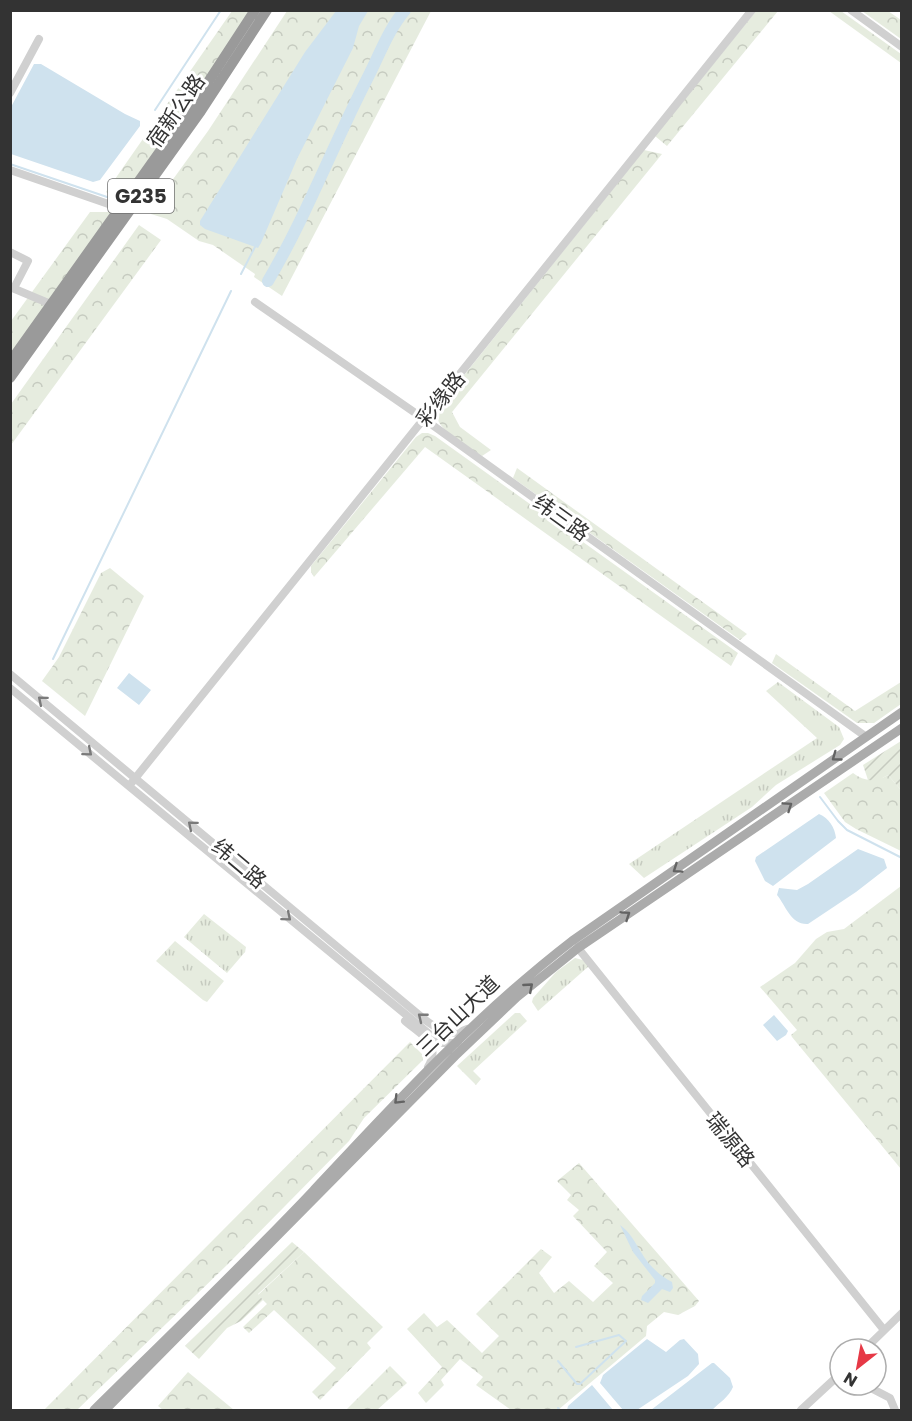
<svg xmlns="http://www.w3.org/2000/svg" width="912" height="1421" font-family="Poppins,'Noto Sans SC',sans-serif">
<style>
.grass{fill:url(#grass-tufts)}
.forest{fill:url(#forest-crowns)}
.garden{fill:url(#garden-furrows)}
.water{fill:#cfe2ee}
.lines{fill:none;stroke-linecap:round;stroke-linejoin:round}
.stream{stroke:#cfe2ee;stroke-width:2}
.river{stroke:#cfe2ee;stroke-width:12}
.minor{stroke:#d0d0d0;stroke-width:8}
.major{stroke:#ababab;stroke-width:9}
.highway{stroke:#9a9a9a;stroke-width:10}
.oneway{stroke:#7a7a7a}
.oneway2{stroke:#636363}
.labels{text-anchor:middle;stroke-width:6;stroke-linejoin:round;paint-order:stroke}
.shield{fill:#fff;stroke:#707070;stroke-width:1.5}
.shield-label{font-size:20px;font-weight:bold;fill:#333}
.street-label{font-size:21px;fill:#333;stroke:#fff}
</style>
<defs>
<pattern id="grass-tufts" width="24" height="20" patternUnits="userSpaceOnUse" patternTransform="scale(1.5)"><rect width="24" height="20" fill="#e6ecdf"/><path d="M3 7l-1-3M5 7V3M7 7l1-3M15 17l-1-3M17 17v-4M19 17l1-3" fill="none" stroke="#c6cbc0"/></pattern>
<pattern id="forest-crowns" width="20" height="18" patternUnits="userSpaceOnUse" patternTransform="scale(1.5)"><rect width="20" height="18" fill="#e6ecdf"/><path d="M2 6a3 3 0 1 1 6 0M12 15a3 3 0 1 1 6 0" fill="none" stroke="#c6cbc0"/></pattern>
<pattern id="garden-furrows" width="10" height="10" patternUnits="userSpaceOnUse" patternTransform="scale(1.5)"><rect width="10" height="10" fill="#e6ecdf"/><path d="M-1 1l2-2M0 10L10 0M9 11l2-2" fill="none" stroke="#c6cbc0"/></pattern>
</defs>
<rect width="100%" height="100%" fill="#fff"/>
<path class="grass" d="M778,682L839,727L844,739L840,745L776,785L752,807L644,878L629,864L817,738L766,691Z
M204,914L246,947L245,952L227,973L184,937Z
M175,941L224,981L207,1002L203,1000L156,961Z
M575,958L583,960L589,966L538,1011L532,1002L533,998L556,972Z
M515,1013H520L527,1021L473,1071L481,1079L476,1085L457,1066Z"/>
<path class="forest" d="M232,11H250L190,104L122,198L117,200L106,192Z
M287,11H431L282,296L254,277L255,274L213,245L199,241L167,219L151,214L150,211L208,131Z
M756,11H778L667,146L655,136Z
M829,11H841L901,54V63Z
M862,11H888L901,20V39Z
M644,150L662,154L452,412L460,427L491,450L482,456C468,446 431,428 437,409Z
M90,212H112L11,354V321Z
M139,225L161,240L11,445V404Z
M422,433H428L435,436L738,653L731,666L425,447L314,577L311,572V566L416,437Z
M517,468L747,634L740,640L513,478Z
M110,568L144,596L85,716L42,681L59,657L101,573Z
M776,654L855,711L901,682V704L874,723H857L772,663Z
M853,773C864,782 876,782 888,775L901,790V851L856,829L845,822L824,793Z
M901,886V1169L792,1037L791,1035L797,1030L760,987L795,963L816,939L827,932L844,929Z
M410,1042L423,1055V1060L364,1118L349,1141L227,1265L77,1410H44Z
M579,1163L699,1301L695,1306L678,1315L664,1312L647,1326L646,1336L558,1410L553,1409L551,1410H511L476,1385L483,1377L460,1359L441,1380L444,1385L426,1403L418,1393L442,1367L407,1329L424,1313L437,1327L447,1320L482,1353L499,1336L476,1314L541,1249L552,1257L539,1273L554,1293L569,1281L593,1302L613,1283L594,1266L607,1252L573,1216L579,1210L567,1200L571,1195L557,1181Z
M304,1252L383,1327L367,1343L371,1348L320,1400L312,1392L336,1368L274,1310L249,1333L243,1327L267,1304L258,1295Z
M390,1366L407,1383L377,1410H346Z
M188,1372L234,1410H163L158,1406Z"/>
<path class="garden" d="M901,741V790L888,775L877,781L868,780L863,765Z
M292,1242L304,1252L258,1294L263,1300L241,1321L227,1328L199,1359L185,1346Z"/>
<path class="water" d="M336,11H368L359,26L353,48L297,159L261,243L258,248L205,229L200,225V221L305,52Z
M34,64H41L125,114L140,121V126L100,180L93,182L11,154V107Z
M129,673L151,690L139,705L117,688Z
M819,814C829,818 835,828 836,838L773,886L765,881L755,861L756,857Z
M858,849L884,859L887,868L856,892L808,924C791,925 786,906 777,895L779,888L797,890L808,884Z
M774,1015L788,1031L786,1035L777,1041L763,1025Z
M620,1225C631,1233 634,1241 641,1252C648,1265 659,1275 672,1282L673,1288L670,1292L662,1289L648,1303L641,1300L642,1296L655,1283V1280L633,1252Z
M647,1339L666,1352L680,1340L684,1339L698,1354L699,1364L688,1376L637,1410H623L600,1383L603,1375Z
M712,1363H714L730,1378L733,1387C729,1397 719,1403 712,1410H651Z
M592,1385L613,1410H567L568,1406Z"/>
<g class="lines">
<path class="stream" d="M155,110L221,10
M10,164L110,198
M241,274L256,245
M53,659L231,291
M820,797L838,821L847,830L902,858
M558,1361L577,1384H580L626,1341L619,1335L576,1347
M558,1408L560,1410"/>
<path class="river" d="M268,281C306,217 333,145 367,79C379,56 388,30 405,10"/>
<path class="minor" d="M851,10L902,47
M10,93L39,39
M10,170L120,208
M10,252L28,261L14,288
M10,287L53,305
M255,302L424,419L865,736
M10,674L424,1019C437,1029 450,1038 467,1029
M10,688L433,1037L443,1043H458
M129,786L752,10
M578,948L884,1330
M405,1021C421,1035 442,1043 428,1067
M865,1349L902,1313
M865,1385L890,1398L895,1410
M801,1410L840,1374"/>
<path class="major" d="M94,1410C167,1338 242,1266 313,1191C395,1103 476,1015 572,941L902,712
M105,1410L455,1056L517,997L578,948L902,728"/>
<path class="highway" d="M10,362L193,105L255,10
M10,378L201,111L267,10"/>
</g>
<defs><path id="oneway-chevron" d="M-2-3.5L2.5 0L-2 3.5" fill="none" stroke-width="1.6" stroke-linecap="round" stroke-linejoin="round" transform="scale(1.5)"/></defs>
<g class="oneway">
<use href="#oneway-chevron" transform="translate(42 700) rotate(-140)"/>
<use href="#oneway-chevron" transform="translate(88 752) rotate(40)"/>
<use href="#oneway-chevron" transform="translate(192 825) rotate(-140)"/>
<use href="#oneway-chevron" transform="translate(287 917) rotate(40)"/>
<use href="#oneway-chevron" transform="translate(422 1017) rotate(-141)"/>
</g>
<g class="oneway2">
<use href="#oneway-chevron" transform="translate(836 757) rotate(144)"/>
<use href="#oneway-chevron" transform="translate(788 806) rotate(-34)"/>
<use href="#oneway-chevron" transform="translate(677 869) rotate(146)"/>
<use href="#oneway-chevron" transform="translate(626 915) rotate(-34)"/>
<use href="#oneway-chevron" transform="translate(529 987) rotate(-41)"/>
<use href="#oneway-chevron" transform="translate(398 1100) rotate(135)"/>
</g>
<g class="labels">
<rect class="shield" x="108" y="179" width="66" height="34" rx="4.5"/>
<g class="shield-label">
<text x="141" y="203">G235</text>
</g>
<g class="street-label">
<text transform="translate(176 111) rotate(-55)" y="7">宿新公路</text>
<text transform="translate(441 399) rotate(-51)" y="7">彩缘路</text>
<text transform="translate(561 518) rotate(36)" y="7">纬三路</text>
<text transform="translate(239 864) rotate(40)" y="7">纬二路</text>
<text transform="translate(458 1016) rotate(-44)" y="7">三台山大道</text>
<text transform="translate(730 1140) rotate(51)" y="7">瑞源路</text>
</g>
</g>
<rect width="912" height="1421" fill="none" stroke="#333333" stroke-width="24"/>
<g transform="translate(858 1367) rotate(211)"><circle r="28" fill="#ffffff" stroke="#adadad" stroke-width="1.5"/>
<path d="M0-4.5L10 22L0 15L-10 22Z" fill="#e63946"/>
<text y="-9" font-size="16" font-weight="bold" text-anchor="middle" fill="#333333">N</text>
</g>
</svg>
